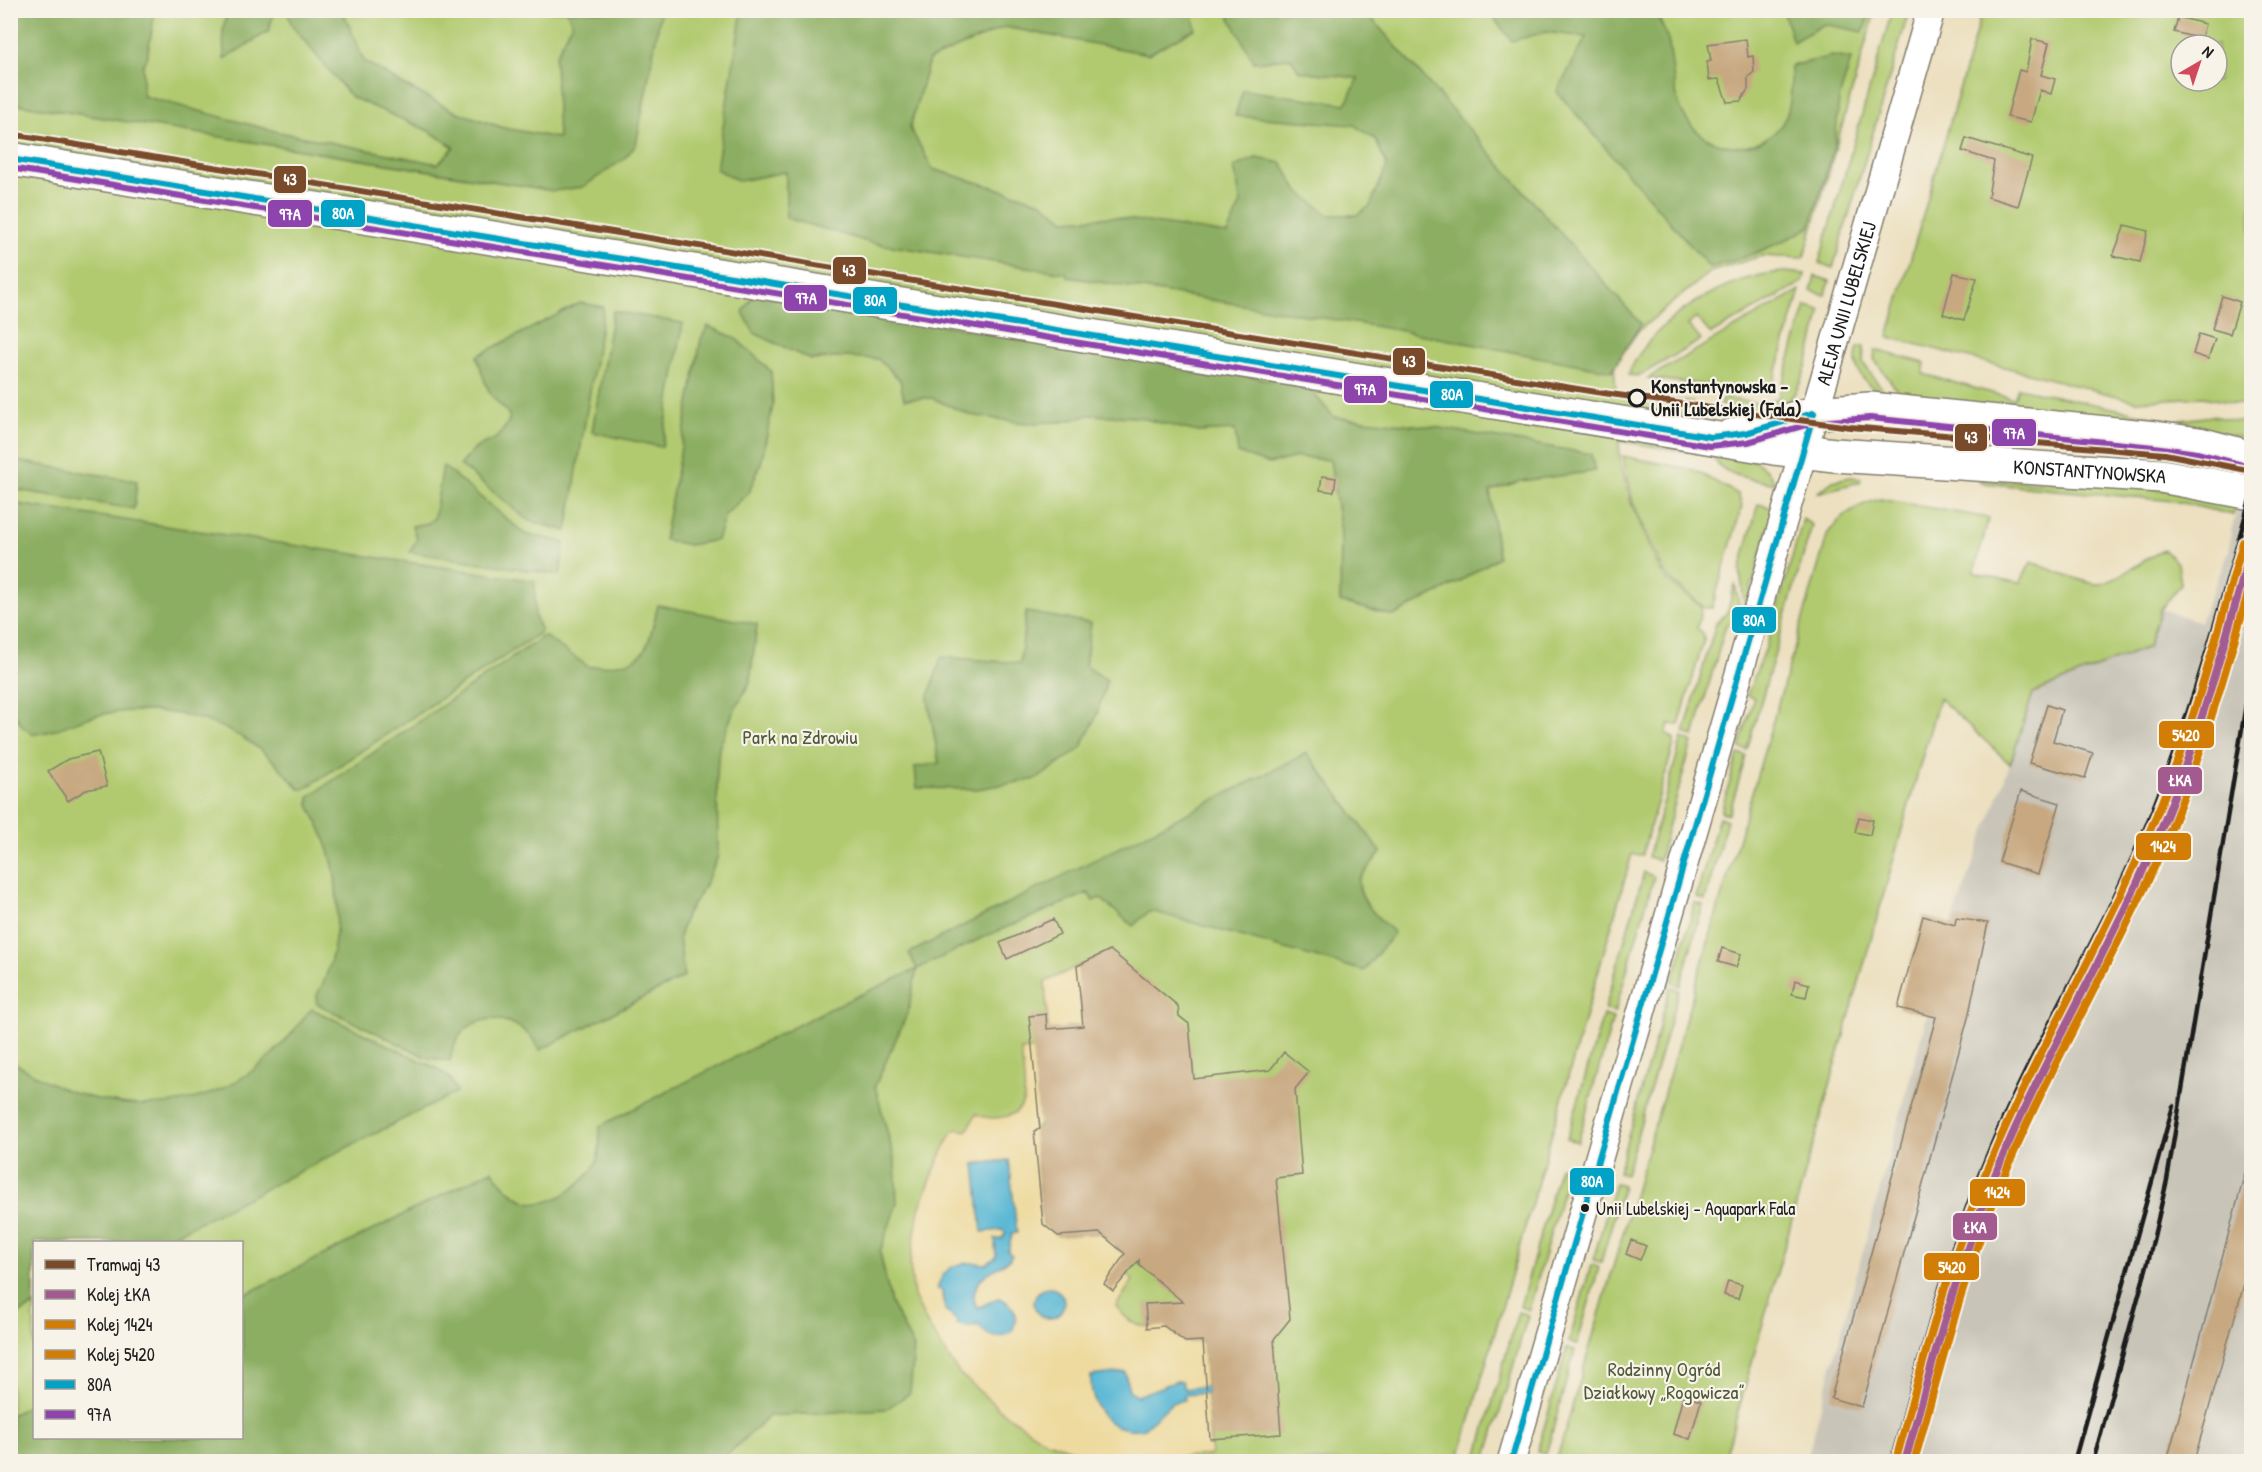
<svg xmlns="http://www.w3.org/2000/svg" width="2262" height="1472" font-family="'Patrick Hand',sans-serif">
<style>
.industrial{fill:#c8c4b8}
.green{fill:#b1ca6f;stroke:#667346;stroke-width:1.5;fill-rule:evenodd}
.forest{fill:#8cae62;stroke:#54653f;stroke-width:1.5}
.sand{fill:#eeda9e;stroke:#857b5d;stroke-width:1.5;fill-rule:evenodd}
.water{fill:#55b6d4;stroke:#386978;stroke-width:1.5}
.building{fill:#c7a880}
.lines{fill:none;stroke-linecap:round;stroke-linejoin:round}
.minor-casing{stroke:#847e6e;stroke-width:30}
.major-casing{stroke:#847e6e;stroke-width:36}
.minor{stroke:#fff;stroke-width:27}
.major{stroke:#fff;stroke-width:33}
.rail{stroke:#1c1c1c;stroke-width:4.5}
.bus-1-casing{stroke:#f7f3e8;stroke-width:10}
.bus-2-casing{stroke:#f7f3e8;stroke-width:10}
.bus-1{stroke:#01a2c5;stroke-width:6}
.bus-2{stroke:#8e44ad;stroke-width:6}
.rail-1-casing{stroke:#f7f3e8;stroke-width:12}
.rail-2-casing{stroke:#f7f3e8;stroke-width:12}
.rail-3-casing{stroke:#f7f3e8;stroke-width:12}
.rail-1{stroke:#a35b8f;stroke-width:8}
.rail-2{stroke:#d27d06;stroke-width:8}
.rail-3{stroke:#d27d06;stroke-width:8}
.tram-1-casing{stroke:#f7f3e8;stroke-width:10}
.tram-1{stroke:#7a4b2a;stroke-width:6}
.stop-dot{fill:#f7f3e8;stroke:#1c1c1c;stroke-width:3}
.bus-dot{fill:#1c1c1c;stroke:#f7f3e8;stroke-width:2}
.labels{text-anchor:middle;stroke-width:4.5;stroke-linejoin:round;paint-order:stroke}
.bus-label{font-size:18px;fill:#1c1c1c;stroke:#f7f3e8;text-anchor:start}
.street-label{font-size:20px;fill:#1c1c1c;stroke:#f7f3e8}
.stop-label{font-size:20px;font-weight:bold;fill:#1c1c1c;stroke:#f7f3e8;text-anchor:start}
.park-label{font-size:20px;fill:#505939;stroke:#f7f3e8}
.line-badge{stroke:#f7f3e8;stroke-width:2}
.badge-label{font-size:16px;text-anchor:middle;font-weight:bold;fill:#fff}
</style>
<rect width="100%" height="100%" fill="#f7f3e8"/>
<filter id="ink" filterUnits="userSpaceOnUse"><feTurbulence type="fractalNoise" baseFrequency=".0167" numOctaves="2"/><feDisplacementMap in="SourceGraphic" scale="12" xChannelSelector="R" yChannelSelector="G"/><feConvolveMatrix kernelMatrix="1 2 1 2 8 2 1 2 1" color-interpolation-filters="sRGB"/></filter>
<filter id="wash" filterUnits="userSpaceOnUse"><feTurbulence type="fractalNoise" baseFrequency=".008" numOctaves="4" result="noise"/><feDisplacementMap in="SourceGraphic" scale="24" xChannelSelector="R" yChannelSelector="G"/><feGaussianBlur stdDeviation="1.35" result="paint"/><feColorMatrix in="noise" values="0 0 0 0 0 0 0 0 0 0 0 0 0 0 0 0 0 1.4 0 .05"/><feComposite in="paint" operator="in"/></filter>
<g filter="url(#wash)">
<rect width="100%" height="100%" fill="#ece0c0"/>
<path class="industrial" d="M2239,504L2251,507V1461L1806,1462L1954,916L2010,764L2033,693L2148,647L2161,609L2200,622L2230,548L2231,531Z"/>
<path class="green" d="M11,11H1875L1804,258L1761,256L1710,272L1638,331L1614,365L1616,392L1693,403L1691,417L1617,407L1688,446L1687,452L1619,441L1620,459L1631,503L1664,578L1702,607L1697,628L1703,633L1704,639L1679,725L1669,724L1666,734L1674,739V744L1642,855L1632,854L1458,1461H11ZM34,1242H242V1438H34Z
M1892,11H1909L1833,268L1819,263Z
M1982,11H2251V406L2203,397L2136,401L1888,337ZM2181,45H2217V81H2181Z
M1786,272L1805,274L1803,282L1711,334L1696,318L1688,325L1701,340L1639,376L1628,375C1650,320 1729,273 1786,272Z
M1815,276L1830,281L1825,295L1811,291Z
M1800,290L1772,388L1768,393L1648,378Z
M1806,306L1821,310C1813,338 1804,411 1767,412C1752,413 1735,408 1720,406L1723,398L1764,404L1778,398Z
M1858,347H1864L1863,363L1885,393C1864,386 1851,369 1858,347Z
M1875,350L1925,363L1923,374L2014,399L2018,388L2174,421L2212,416L2251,424V440L2195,426L2157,421L1903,398L1874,359Z
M1712,453C1740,458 1763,455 1775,484C1756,479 1717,477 1712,453Z
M1623,456L1694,470L1738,494L1742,506L1712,608H1705L1666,576L1633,503Z
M1850,477L1861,478L1860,482L1817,493L1833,481Z
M1979,480L2134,485L2237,501L2233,515L2174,501L1981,483Z
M1880,499L1989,518L1974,573L2020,583L2031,562C2045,567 2086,584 2098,584C2117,583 2145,556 2165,550L2178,564L2181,584L2161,609L2148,647L2033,693L2010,764L1939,698L1724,1461L1556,1462L1828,533C1844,513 1855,506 1880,499Z
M1758,504L1774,508L1745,610L1740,570Z
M1803,519L1812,525L1747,750L1739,748L1754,698L1747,695L1767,645Z
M1735,584L1741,615L1726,625L1694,736L1684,733L1716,623L1727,613Z
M1682,738L1692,742L1659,860L1648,857Z
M1738,754L1746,756L1729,814L1721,812Z
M1719,817L1727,820L1705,900L1696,897Z
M1644,872L1654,877L1615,1012L1605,1009Z
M1695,903L1703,905L1680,986L1672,983Z
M1670,988L1679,990L1626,1174L1618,1172Z
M1603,1015L1613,1018L1578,1142L1567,1139Z
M1560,1166L1569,1168L1529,1310L1520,1307Z
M1615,1183L1623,1185L1601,1262L1593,1260Z
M1591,1265L1599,1267L1577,1344L1569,1342Z
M1518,1312L1528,1315L1486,1460L1477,1457Z
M1567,1348L1575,1350L1546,1454L1537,1452Z"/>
<path class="forest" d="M11,10L155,11L147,58L143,64V96L274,131L438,164L454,147L429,131L351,97L292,26L287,11H343L364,61L402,84L454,111L504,128L558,138L555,57L572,23L567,11H661L636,145L624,159L583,187L554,191L11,103Z
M227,11H274L269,31L224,59L223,31Z
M742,11H1193L1195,29L1148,54L1005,27L929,60L910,128L933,169L1042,202L1065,220L1114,217L1227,234L1241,203L1234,167L1256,158L1282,163L1297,190L1329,215H1357L1370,206L1387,166L1375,139L1354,125L1235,116L1243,90L1346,104L1358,78L1299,71L1291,58L1254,62L1230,18L1229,11H1365L1641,324L1612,371L1392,329L1068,277L1066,273L872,243L786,218V172L739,181L716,169Z
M1488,11H1655C1659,20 1665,30 1668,40C1673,61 1672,84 1679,104C1691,140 1733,157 1765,139C1793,124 1792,94 1791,66L1832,56L1851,59L1839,99L1835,144L1810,227C1781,244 1742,260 1709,267L1557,92L1586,37L1545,32L1512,41Z
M1783,11V10L1871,11L1863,32L1824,24L1793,42Z
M754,294L1307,386L1334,417L1434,427L1591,454L1595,471L1521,481L1490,491L1498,557L1459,582L1393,616L1340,602L1341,533L1330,460L1297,457L1269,464L1238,453L1235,430L1198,432L1137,417L1090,415L1062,422L1025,423L970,415L932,398L904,399L900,380L878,359L846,357L811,360L754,333L743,312Z
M580,303L603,307V312L567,531L529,521L460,465C466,457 472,450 481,445C486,442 493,441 497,437C520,412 506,414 492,396C484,384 481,369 477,356Z
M613,311L683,323L662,447L592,432Z
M708,326L735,338L771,371L773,405L761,463L749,492L725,515L717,540L689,545L664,540L701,339Z
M11,460L137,481L134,509L11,489Z
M443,466L525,534L564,542L560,575L410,552L417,539L412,526L428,523L434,518Z
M10,503L535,581V616L541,632L304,789H299C289,778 279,766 268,756C222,717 161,704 103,714C79,718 56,733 32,734L23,727L11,709Z
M658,605L757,624L750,682L732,715L719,748L717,773L718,856L705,885L686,915L679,937L684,977L540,1050C517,1007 457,1008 450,1061L428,1058L317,1004C314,995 322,987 325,979C336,950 339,919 336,888C335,864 326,839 315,817C312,810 306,804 310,796L544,636L589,667C647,662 645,660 658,605Z
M1026,612L1091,623L1085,666L1107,680L1096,718L1080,749L1037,779L977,789L917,788L915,767L939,763L928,699L941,657L1020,663Z
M1307,753L1381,852L1359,879C1357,901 1380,919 1394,933L1364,971L1155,912H1148L1133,926L1100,898L1093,901L1088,893L984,937L917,969L908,1012L875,1086L895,1161L897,1203L880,1252L891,1303L914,1348L910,1393L886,1409L769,1416L728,1454L725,1461H11V1415L34,1403V1438H242V1296L492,1170C501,1183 517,1202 535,1203C557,1204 586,1182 596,1163C601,1154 599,1137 600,1126L829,1009L917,969L909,953Z
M312,1009L436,1068L450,1078L457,1092L160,1242H34V1306L11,1318L10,1074L17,1064C90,1113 188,1123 260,1065C272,1055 282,1045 292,1033C299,1025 304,1015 312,1009Z"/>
<path class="sand" d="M1078,966L1083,1026L1066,1027L1067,1040H1049L1045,982Z
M1033,1049L1040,1124L1034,1131L1043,1224L1058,1236L1100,1233L1125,1254L1127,1274L1133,1280L1116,1306C1133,1329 1141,1328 1169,1325L1170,1330L1185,1342L1203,1341L1211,1455L1122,1461L1089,1455L1044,1440L1005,1414L958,1372L926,1322L914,1296L910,1265L919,1209L939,1159L952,1132L958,1129L967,1131L976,1114C991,1121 1020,1120 1024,1098C1026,1084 1022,1065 1021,1050ZM1009,1160L1016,1233H1012L1008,1252L1010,1259C996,1271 977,1272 974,1294C974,1300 974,1303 978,1308L998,1298L1007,1302L1015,1311C1015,1326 1013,1335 996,1337L978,1325L968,1327C952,1317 941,1310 942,1290L937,1289L939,1284L989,1263L996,1257L995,1246L1006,1233L1002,1230L975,1164Z"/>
<path class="water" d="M1009,1160L1017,1233L1012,1234L1008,1252L1012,1255C1001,1272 977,1270 974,1295C974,1301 974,1303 978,1308L998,1298C1014,1303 1021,1317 1011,1332C998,1341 987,1337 978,1325L968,1327L956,1324L957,1321L945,1310L942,1290L937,1289C944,1263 962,1261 986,1264L996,1257L995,1239H1002L1006,1233L1002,1230L982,1232L975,1164Z
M1034 1303a15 15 0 1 1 30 0a15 15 0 1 1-30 0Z
M1125,1372L1129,1390L1137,1396L1177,1381H1182L1184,1389L1206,1386L1207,1393L1184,1395L1185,1400L1172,1403L1144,1428C1109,1435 1090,1409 1091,1376Z"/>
<g id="blocks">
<path class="building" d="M2178,17L2205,24L2201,39L2174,32Z
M1746,39L1748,57L1753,56L1754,72L1748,77V89L1741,101L1727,102L1719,79L1709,80L1707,62L1711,61L1708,44Z
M2032,39L2049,43L2041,75L2055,79L2051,94L2040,90L2031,122L2007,117L2019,70L2026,72Z
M1966,138L2032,158L2018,206L1988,197L1994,161L1962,151Z
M2125,225L2148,231L2140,262L2113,256Z
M1954,273L1977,278L1964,320L1943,314Z
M2222,296L2240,302L2230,334L2212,329Z
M2199,334L2215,339L2208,359L2193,354Z
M1322,476L1336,478L1334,492L1320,490Z
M2047,705L2062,710L2053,741L2093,753L2085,778L2029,763Z
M98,752L107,786L86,790L68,801L48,771L68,759Z
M2021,791L2060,803L2038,874L1999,862Z
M1859,817L1873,820L1870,835L1855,832Z
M1923,916L1955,925L1956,918L1988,923L1968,1018L1862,1407L1831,1398L1936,1017L1898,1008Z
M1053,919L1060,934L1007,959L1000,943Z
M1722,948L1741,954L1736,967L1718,962Z
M1110,950L1178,1006L1179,1016L1189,1024L1194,1079L1270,1070L1284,1052L1309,1072L1295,1089L1302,1175L1276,1178L1290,1319L1274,1339L1281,1434L1210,1439L1203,1341L1185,1342L1164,1326L1147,1328L1145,1304L1183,1302L1139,1265V1260L1113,1291L1104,1284L1125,1254L1100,1233L1058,1236L1043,1224L1034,1131L1040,1129L1029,1016L1046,1014L1047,1029L1083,1026L1077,966Z
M1795,980L1809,984L1806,997L1792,994Z
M2246,1169L2252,1170V1217L2244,1245L2252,1247V1256L2194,1461H2167Z
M1631,1240L1646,1246L1640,1260L1626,1254Z
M1728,1281L1742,1285L1738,1299L1724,1295Z
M1683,1396L1701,1401L1690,1439L1673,1434Z"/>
</g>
</g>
<g filter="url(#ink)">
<use href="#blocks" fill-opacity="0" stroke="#847e6e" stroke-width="1.5"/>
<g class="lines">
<defs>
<g id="minor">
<path id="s1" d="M1511,1462L1931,10"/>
</g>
<g id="major">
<path id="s2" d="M10,159L1774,448L1835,455L2161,476L2252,493"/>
<path d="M1731,436L1814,413L1870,409L2155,438L2199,444L2252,458"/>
</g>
</defs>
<use href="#minor" class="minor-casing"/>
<use href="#major" class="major-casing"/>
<use href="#minor" class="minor"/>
<use href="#major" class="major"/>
<path class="rail" d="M1891,1462C1920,1358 1946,1253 1988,1153C2038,1033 2109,923 2156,801C2195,700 2223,596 2252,492
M2074,1462L2173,1106
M2093,1462L2149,1258L2167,1180L2252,668"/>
<defs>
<path id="bus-1" d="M10,159L1711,437L1746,433L1814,413L1511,1462"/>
<path id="bus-2" d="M10,168L1710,446L1748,442L1816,422L1870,418L2154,447L2197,453L2250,467"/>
</defs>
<use href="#bus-1" class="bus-1-casing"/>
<use href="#bus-2" class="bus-2-casing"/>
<use href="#bus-1" class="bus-1"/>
<use href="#bus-2" class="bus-2"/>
<defs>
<path id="rail-1" d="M1905,1462C1932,1363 1958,1264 1997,1170C2043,1059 2106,956 2154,846C2196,749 2223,647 2252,546"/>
<path id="rail-2" d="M1914,1462C1941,1364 1966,1265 2006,1171C2052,1061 2114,959 2162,850C2200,763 2226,670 2252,579"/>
<path id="rail-3" d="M1896,1460C1923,1361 1949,1262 1988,1167C2034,1056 2097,953 2145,842C2188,746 2215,643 2243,542"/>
</defs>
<use href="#rail-1" class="rail-1-casing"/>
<use href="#rail-2" class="rail-2-casing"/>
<use href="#rail-3" class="rail-3-casing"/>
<use href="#rail-1" class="rail-1"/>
<use href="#rail-2" class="rail-2"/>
<use href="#rail-3" class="rail-3"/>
<defs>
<path id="tram-1" d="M10,134L1596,392L1850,427L2165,454L2252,471"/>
</defs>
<use href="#tram-1" class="tram-1-casing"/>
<use href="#tram-1" class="tram-1"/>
</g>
</g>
<circle class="stop-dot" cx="1637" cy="398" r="8"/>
<circle class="bus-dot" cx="1585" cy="1208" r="5"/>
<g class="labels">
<g class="bus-label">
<text x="1596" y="1215">Unii Lubelskiej - Aquapark Fala</text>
</g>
<g class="street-label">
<text dy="7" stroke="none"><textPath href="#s1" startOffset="1206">ALEJA UNII LUBELSKIEJ</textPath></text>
<text dy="7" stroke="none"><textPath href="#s2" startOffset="2104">KONSTANTYNOWSKA</textPath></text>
</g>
<g class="stop-label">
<text x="1651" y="393">Konstantynowska -<tspan x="1651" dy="23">Unii Lubelskiej (Fala)</tspan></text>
</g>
<g class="park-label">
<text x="800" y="744">Park na Zdrowiu</text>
<text x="1664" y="1376">Rodzinny Ogród<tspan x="1664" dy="23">Działkowy „Rogowicza”</tspan></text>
</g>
</g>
<g class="line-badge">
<rect x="273" y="165" width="34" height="29" rx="6" fill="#7a4b2a"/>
<rect x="320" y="199" width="46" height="29" rx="6" fill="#01a2c5"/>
<rect x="267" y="199" width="46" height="29" rx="6" fill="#8e44ad"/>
<rect x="832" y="256" width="35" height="29" rx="6" fill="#7a4b2a"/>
<rect x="783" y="284" width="45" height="28" rx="6" fill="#8e44ad"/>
<rect x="852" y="286" width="46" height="29" rx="6" fill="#01a2c5"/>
<rect x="1392" y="347" width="34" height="29" rx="6" fill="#7a4b2a"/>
<rect x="1343" y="375" width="45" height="29" rx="6" fill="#8e44ad"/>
<rect x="1429" y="380" width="45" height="29" rx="6" fill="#01a2c5"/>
<rect x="1991" y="418" width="46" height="29" rx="6" fill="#8e44ad"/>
<rect x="1954" y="423" width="34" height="29" rx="6" fill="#7a4b2a"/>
<rect x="1731" y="606" width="46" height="28" rx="6" fill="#01a2c5"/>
<rect x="2158" y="720" width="57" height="29" rx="6" fill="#d27d06"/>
<rect x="2157" y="766" width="46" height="29" rx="6" fill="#a35b8f"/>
<rect x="2135" y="832" width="57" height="29" rx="6" fill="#d27d06"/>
<rect x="1569" y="1167" width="46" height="29" rx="6" fill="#01a2c5"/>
<rect x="1969" y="1178" width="57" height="29" rx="6" fill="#d27d06"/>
<rect x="1952" y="1212" width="46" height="29" rx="6" fill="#a35b8f"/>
<rect x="1923" y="1252" width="57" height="29" rx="6" fill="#d27d06"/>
</g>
<g class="badge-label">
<text x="290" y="185">43</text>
<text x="343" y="219">80A</text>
<text x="290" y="220">97A</text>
<text x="849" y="276">43</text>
<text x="806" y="304">97A</text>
<text x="875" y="306">80A</text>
<text x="1409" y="367">43</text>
<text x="1365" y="395">97A</text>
<text x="1452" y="400">80A</text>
<text x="2014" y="439">97A</text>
<text x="1971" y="443">43</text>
<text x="1754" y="626">80A</text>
<text x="2186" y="741">5420</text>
<text x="2180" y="786">ŁKA</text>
<text x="2163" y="852">1424</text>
<text x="1592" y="1187">80A</text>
<text x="1997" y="1198">1424</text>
<text x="1975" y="1233">ŁKA</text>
<text x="1952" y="1273">5420</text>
</g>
<rect width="2262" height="1472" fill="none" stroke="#f7f3e8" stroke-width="36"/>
<rect x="33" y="1241" width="210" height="198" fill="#f7f3e8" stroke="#9f9d96" stroke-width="1.5"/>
<rect x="45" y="1260" width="30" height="9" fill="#7a4b2a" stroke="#9f9d96" stroke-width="1.5"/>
<text x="87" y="1271" font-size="18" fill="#1c1c1c">Tramwaj 43</text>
<rect x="45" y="1290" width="30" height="9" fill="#a35b8f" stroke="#9f9d96" stroke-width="1.5"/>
<text x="87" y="1301" font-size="18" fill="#1c1c1c">Kolej ŁKA</text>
<rect x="45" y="1320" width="30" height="9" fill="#d27d06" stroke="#9f9d96" stroke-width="1.5"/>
<text x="87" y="1331" font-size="18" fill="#1c1c1c">Kolej 1424</text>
<rect x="45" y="1350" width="30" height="9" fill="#d27d06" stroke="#9f9d96" stroke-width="1.5"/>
<text x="87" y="1361" font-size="18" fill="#1c1c1c">Kolej 5420</text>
<rect x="45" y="1380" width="30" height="9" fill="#01a2c5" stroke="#9f9d96" stroke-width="1.5"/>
<text x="87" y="1391" font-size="18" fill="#1c1c1c">80A</text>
<rect x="45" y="1410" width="30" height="9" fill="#8e44ad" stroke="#9f9d96" stroke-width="1.5"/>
<text x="87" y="1421" font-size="18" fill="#1c1c1c">97A</text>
<g transform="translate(2199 63) rotate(39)"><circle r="28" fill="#f7f3e8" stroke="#9f9d96" stroke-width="1.5"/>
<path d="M0-4.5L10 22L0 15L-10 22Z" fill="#d1495b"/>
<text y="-9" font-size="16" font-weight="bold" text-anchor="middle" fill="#1c1c1c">N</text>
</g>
</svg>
